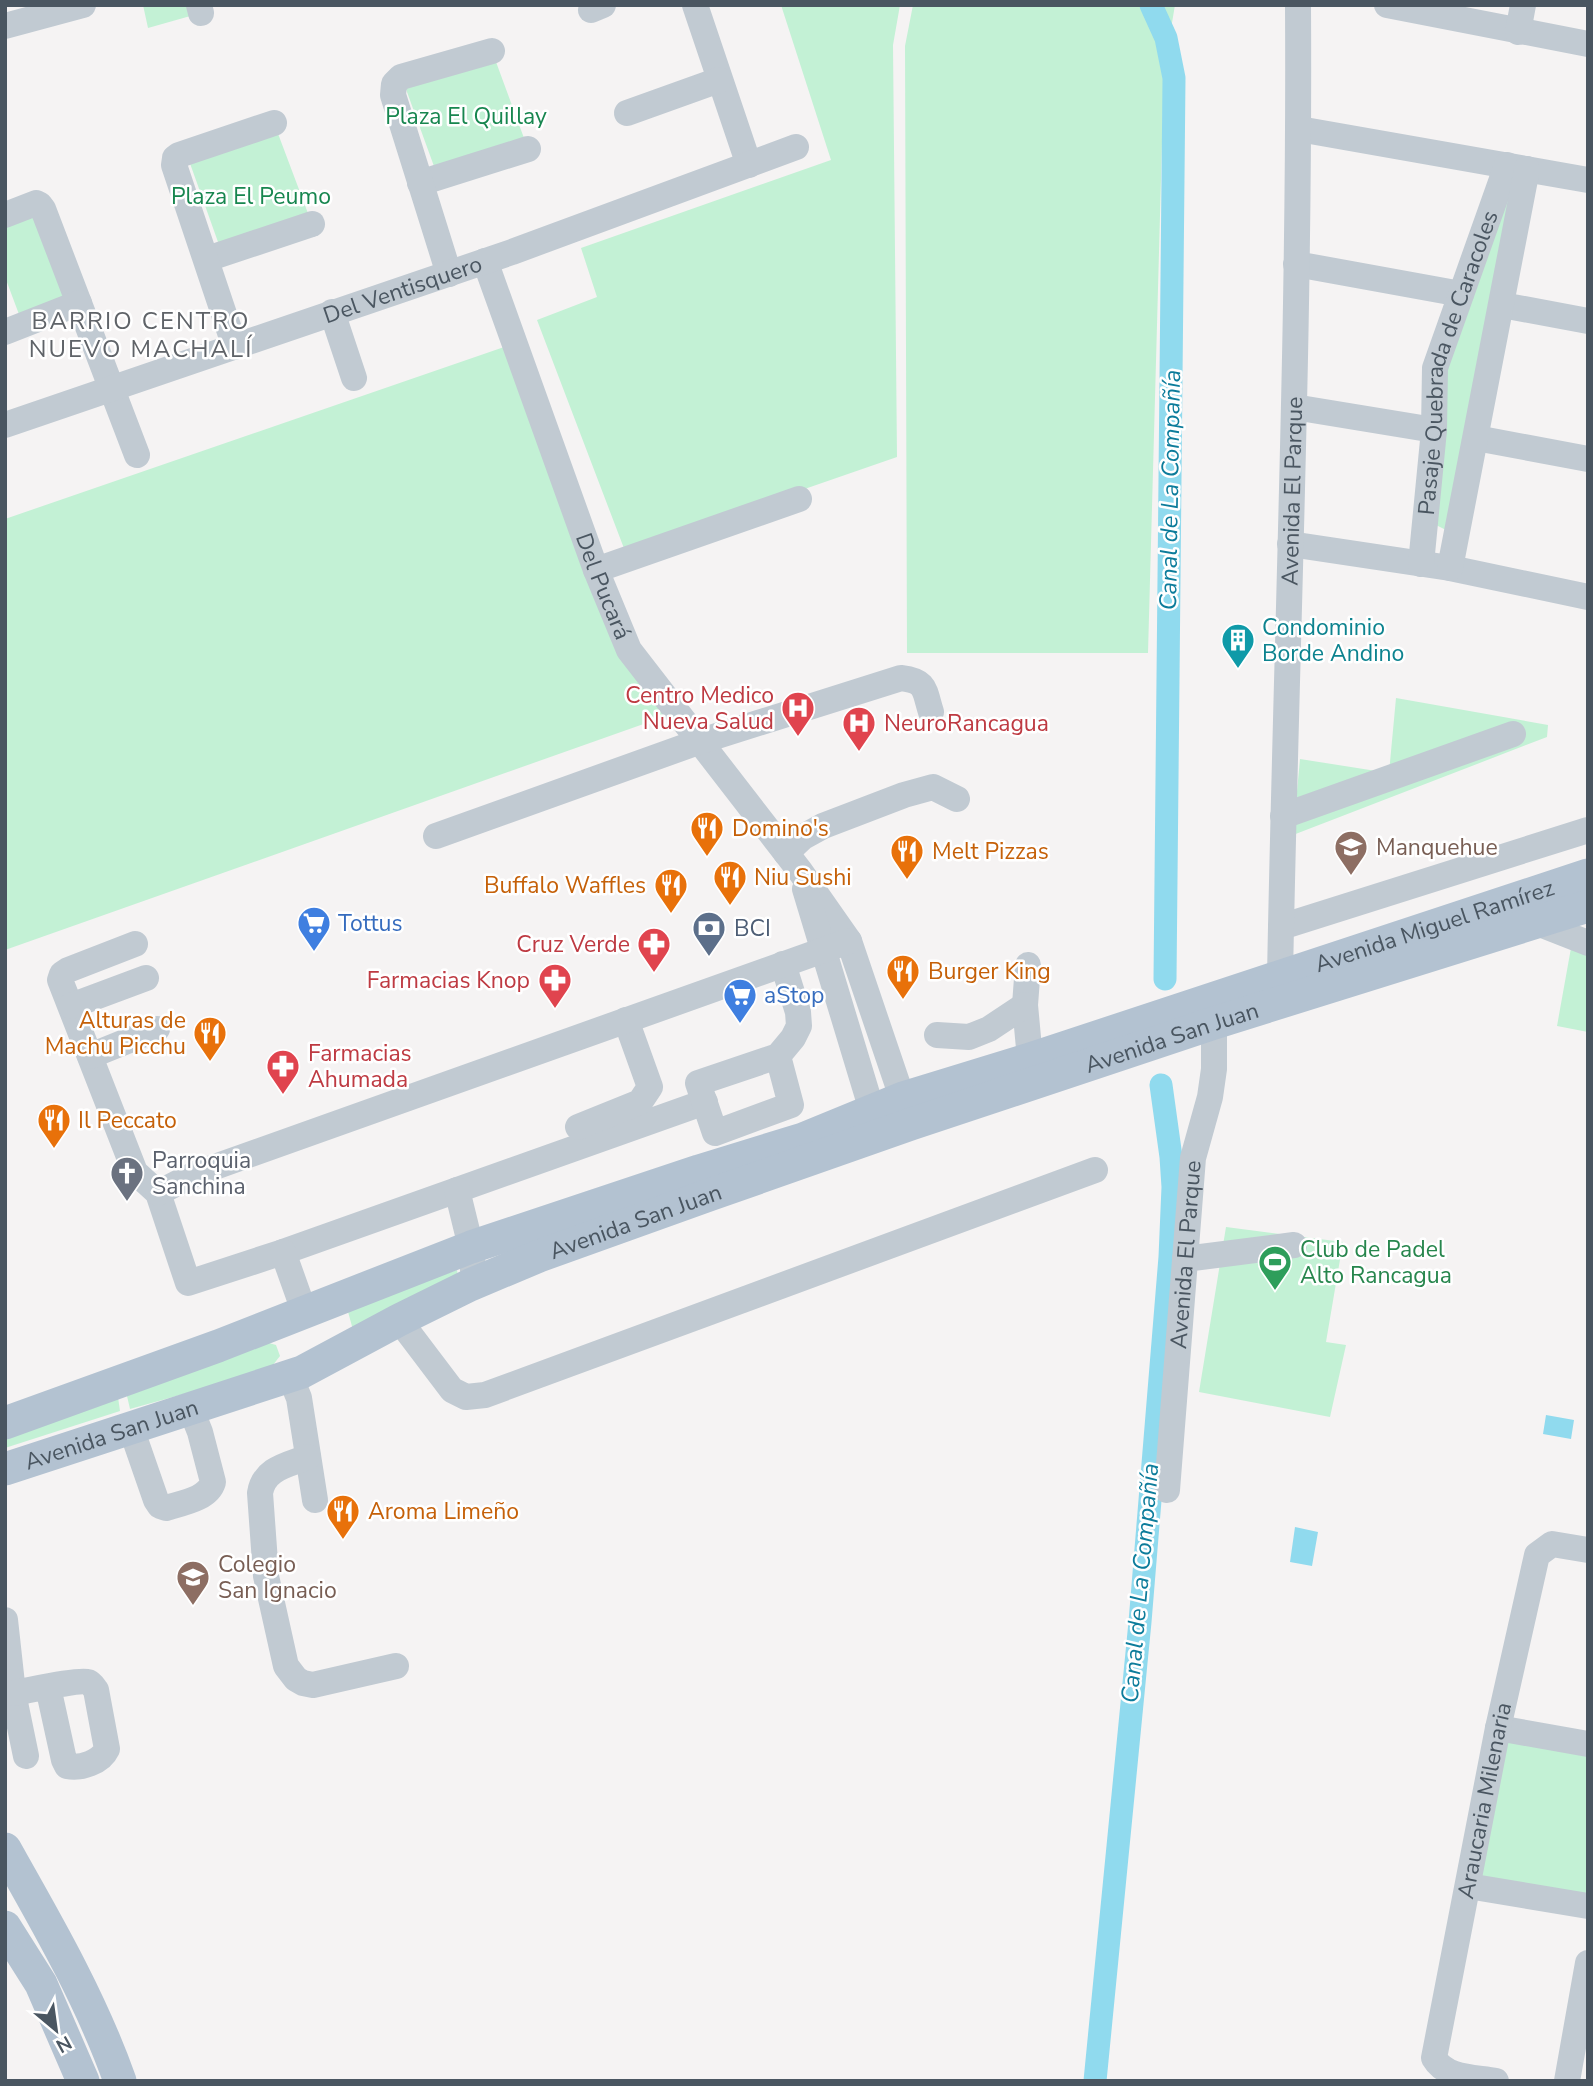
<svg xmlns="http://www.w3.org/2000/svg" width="1593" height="2086" font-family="'Nunito Sans',sans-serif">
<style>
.green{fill:#c3f1d5}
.water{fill:#90daee}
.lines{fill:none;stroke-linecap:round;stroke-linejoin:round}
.canal{stroke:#90daee;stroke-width:23}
.minor{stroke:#c1cad2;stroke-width:26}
.major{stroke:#b3c2d1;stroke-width:33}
.labels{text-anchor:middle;stroke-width:5;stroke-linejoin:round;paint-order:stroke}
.park-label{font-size:23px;fill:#17864f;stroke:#fff}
.street-label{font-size:23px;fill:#4a5661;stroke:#fff}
.culture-label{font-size:23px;fill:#0d838f;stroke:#fff;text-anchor:start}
.health-label{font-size:23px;fill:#be3a42;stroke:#fff;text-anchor:end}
.food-label{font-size:23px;fill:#c56008;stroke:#fff;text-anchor:start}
.education-label{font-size:23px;fill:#785e54;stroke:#fff;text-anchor:start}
.shop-label{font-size:23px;fill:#366cbe;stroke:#fff;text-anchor:start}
.service-label{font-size:23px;fill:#4e5e75;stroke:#fff;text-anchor:start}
.worship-label{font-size:23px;fill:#5b616d;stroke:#fff;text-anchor:start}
.leisure-label{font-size:23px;fill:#27864d;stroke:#fff;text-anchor:start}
.neighbourhood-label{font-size:24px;letter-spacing:2px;fill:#5f6368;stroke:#fff}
.water-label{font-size:24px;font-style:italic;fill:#0c7c9b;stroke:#fff}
</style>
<rect width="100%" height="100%" fill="#f5f3f3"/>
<path class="green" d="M143,5H199L201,13L148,28Z
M781,5H900L893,45L897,457L625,551L537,320L597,297L581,248L831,160Z
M913,5H1175L1164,70L1148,653H907L905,46Z
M492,51L528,149L439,180L403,81Z
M274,123L312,224L223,256L187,155Z
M1514,185L1452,533L1436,525L1446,343Z
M47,212L77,296L20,317L5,277V227Z
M507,346L669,715L5,950V519Z
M1396,698L1548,725L1547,737L1293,835L1300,759L1389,773Z
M1588,942V1032L1557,1026L1571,948Z
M1226,1227L1343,1242L1326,1342L1346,1345L1330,1417L1199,1392Z
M457,1270L458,1276L353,1330L347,1308Z
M262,1341L276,1345L280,1356L269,1370L130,1409L127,1396Z
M118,1397L120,1411L5,1448V1435Z
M1508,1736L1588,1750V1897L1481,1877Z"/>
<path class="water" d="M1546,1415L1574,1420L1571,1439L1543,1434Z
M1295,1527L1318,1532L1312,1566L1290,1562Z"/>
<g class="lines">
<path class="canal" d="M1151,5L1166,38L1174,78L1165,979
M1095,2081L1140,1622L1170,1257L1173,1187L1171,1157L1161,1085"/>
<g class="minor">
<path d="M199,5L201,13"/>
<path d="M695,5L749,165"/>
<path d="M1387,5L1588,44"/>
<path d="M591,10L603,5"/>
<path d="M5,26L83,5"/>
<path d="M1518,32L1523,5"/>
<path d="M627,113L719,80"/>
<path d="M1299,129L1588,180"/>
<path d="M420,183L528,149"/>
<path d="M5,215L36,203L40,205L43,209L137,455"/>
<path d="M207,259L312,224"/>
<path id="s1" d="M485,261L596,570L629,650L800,871L849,941L908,1115"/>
<path d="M1296,264L1461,294"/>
<path d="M449,274L393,95L394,84L401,77L492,51"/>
<path d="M1502,305L1588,321"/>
<path d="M332,312L354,378"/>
<path d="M5,332L79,303"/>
<path d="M235,347L174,165L175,158L179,155L274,123"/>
<path d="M1294,407L1434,430"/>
<path id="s2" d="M5,425L512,252L796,147"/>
<path d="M1476,438L1588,459"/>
<path d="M1290,544L1450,568L1588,597"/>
<path id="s3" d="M1421,564L1434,430L1435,368L1507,165"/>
<path d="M1450,568L1527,169"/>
<path d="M596,570L799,499"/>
<path d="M1283,816L1513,734"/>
<path d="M436,836L701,741L901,678C927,681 924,690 931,712"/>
<path d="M786,853L803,837L823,826L904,795L933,787L957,799"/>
<path d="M805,889L877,1127"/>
<path d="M1537,923L1588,943"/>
<path d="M1281,927L1588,830"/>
<path d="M135,944L68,970L62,974L60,980L135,1172L158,1193L188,1283L283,1252L705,1102"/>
<path d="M1028,965L1025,1005L1030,1059"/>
<path id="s4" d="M1280,977C1286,653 1300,329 1298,5"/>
<path d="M71,1006L146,978"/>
<path d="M937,1035L969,1037L989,1029L1025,1005"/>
<path d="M90,1056L157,1029"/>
<path d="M778,1056L791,1105L715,1133L698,1083L778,1056L793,1038L799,1026L798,1012L783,964"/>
<path d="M578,1127L640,1102L650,1087L626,1020"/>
<path d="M457,1190L471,1247L474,1281L470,1285"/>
<path d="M158,1193L195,1174L849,941"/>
<path d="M283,1252L304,1311"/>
<path d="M1185,1259L1294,1245"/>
<path d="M399,1320L452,1390L466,1397L485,1395L1095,1170"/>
<path d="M290,1376L299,1398L315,1500"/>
<path d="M131,1428L156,1500L160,1506L166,1508C182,1503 208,1499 213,1482L200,1432L190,1407"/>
<path d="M308,1457C288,1465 264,1468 260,1493L266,1576L286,1666L296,1679L303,1683L313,1685L396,1666"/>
<path id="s5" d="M1167,1490L1193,1158L1210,1097L1214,1069V1023"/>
<path d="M5,1620L13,1693L26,1756"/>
<path d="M13,1693C26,1691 79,1679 88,1682C92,1684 93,1686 96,1690L107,1749C101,1762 81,1769 67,1766L64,1760L48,1687"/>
<path d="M1498,1728L1588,1744"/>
<path d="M1468,1886L1588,1906"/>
<path id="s6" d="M1496,2081C1475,2077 1446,2079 1434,2058L1498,1728L1537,1555L1552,1544L1588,1550"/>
<path d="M1567,2081L1588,1963"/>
</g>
<g class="major">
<path id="s7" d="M5,1423L218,1346L471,1247L699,1171L803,1139L903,1098L1030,1059L1588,875"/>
<path id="s8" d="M5,1469L302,1372L399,1320L470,1285L539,1256L709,1195L911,1124L1214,1023L1588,906"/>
<path d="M5,1849C48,1925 91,1999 120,2081"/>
<path d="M5,1927L41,1984L83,2081"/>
</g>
</g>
<defs>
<symbol id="building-pin" viewBox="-11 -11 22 30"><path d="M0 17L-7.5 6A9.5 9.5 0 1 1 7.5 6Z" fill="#0f9aa8" stroke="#fff"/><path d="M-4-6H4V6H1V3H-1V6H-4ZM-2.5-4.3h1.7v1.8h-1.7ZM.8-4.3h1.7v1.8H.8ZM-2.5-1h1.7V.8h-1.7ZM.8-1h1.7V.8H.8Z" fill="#fff"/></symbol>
<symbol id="hospital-pin" viewBox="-11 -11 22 30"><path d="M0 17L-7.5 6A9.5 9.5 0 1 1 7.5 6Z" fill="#e0444e" stroke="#fff"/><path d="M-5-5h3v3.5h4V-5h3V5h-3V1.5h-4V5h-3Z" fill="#fff"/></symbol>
<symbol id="restaurant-pin" viewBox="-11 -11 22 30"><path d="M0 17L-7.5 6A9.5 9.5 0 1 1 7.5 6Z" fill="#e8710a" stroke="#fff"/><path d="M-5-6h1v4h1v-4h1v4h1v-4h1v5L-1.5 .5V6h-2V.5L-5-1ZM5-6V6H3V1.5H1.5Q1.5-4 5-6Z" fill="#fff"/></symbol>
<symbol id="school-pin" viewBox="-11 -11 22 30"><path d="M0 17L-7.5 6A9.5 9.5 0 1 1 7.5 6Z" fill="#8d6e63" stroke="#fff"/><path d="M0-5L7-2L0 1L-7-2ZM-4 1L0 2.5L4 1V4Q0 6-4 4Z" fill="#fff"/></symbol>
<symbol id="supermarket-pin" viewBox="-11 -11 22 30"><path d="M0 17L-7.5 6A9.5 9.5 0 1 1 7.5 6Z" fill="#3f7fe0" stroke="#fff"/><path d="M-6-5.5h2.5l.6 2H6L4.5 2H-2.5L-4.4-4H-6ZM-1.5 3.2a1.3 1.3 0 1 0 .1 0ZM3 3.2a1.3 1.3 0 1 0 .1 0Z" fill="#fff"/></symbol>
<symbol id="bank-pin" viewBox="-11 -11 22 30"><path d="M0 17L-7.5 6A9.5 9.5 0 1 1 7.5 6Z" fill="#5c6f8a" stroke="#fff"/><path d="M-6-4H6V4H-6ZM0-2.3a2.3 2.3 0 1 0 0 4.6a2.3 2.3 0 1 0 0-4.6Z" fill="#fff"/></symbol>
<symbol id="pharmacy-pin" viewBox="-11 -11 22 30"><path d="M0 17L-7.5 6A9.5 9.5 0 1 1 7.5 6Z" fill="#e0444e" stroke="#fff"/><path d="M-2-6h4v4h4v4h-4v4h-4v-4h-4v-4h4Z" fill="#fff"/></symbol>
<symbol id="church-pin" viewBox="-11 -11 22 30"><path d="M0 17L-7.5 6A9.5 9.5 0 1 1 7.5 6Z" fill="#6b7280" stroke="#fff"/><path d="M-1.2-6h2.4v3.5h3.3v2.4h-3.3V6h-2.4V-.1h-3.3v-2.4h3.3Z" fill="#fff"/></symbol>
<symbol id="stadium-pin" viewBox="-11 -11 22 30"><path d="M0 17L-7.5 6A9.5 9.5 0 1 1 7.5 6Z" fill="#2e9e5b" stroke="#fff"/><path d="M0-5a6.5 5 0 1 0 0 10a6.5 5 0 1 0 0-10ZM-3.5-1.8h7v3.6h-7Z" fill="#fff"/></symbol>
</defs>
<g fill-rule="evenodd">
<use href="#building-pin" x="1219" y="621" width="38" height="52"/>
<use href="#hospital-pin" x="779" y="689" width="38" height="52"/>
<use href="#hospital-pin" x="840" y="704" width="38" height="52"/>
<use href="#restaurant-pin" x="688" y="809" width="38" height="52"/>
<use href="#school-pin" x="1332" y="828" width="38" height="52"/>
<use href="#restaurant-pin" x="888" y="832" width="38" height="52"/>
<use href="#restaurant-pin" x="711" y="858" width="38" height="52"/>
<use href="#restaurant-pin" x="652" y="866" width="38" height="52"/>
<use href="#supermarket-pin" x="295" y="904" width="38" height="52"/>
<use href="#bank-pin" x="690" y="909" width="38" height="52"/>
<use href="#pharmacy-pin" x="635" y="925" width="38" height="52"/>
<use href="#restaurant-pin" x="884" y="952" width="38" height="52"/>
<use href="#pharmacy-pin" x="536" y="961" width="38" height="52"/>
<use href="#supermarket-pin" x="721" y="976" width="38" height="52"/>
<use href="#restaurant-pin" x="191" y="1014" width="38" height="52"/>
<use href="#pharmacy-pin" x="264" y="1047" width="38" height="52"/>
<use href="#restaurant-pin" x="35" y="1101" width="38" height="52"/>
<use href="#church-pin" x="108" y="1154" width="38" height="52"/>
<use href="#stadium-pin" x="1256" y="1243" width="38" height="52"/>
<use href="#restaurant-pin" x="324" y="1492" width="38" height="52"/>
<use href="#school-pin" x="174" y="1558" width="38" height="52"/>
</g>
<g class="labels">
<g class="park-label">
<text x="466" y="124">Plaza El Quillay</text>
<text x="251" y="204">Plaza El Peumo</text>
</g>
<g class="street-label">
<text dy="8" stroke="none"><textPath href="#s2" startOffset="420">Del Ventisquero</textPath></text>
<text dy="8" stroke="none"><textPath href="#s3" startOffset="206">Pasaje Quebrada de Caracoles</textPath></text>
<text dy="8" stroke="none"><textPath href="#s4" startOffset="486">Avenida El Parque</textPath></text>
<text dy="8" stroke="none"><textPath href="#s1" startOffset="346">Del Pucará</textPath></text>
<text dy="8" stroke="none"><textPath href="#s7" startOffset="1514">Avenida Miguel Ramírez</textPath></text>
<text dy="8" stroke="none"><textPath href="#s8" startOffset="1246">Avenida San Juan</textPath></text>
<text dy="8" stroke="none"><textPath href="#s8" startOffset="679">Avenida San Juan</textPath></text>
<text dy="8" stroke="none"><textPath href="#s5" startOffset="236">Avenida El Parque</textPath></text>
<text dy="8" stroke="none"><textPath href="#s8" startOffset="112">Avenida San Juan</textPath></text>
<text dy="8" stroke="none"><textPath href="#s6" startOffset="331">Araucaria Milenaria</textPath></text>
</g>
<g class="culture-label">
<text x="1262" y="635">Condominio<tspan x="1262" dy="26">Borde Andino</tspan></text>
</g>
<g class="health-label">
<text x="774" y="703">Centro Medico<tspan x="774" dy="26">Nueva Salud</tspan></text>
<text x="884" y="731" text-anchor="start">NeuroRancagua</text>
<text x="630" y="952">Cruz Verde</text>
<text x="530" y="988">Farmacias Knop</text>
<text x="308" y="1061" text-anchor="start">Farmacias<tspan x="308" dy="26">Ahumada</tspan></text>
</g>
<g class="food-label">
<text x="732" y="836">Domino's</text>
<text x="932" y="859">Melt Pizzas</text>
<text x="754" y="885">Niu Sushi</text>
<text x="646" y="893" text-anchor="end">Buffalo Waffles</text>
<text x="928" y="979">Burger King</text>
<text x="186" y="1028" text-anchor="end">Alturas de<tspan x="186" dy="26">Machu Picchu</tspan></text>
<text x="78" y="1128">Il Peccato</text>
<text x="368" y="1519">Aroma Limeño</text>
</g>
<g class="education-label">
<text x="1376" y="855">Manquehue</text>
<text x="218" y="1572">Colegio<tspan x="218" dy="26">San Ignacio</tspan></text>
</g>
<g class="shop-label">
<text x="338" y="931">Tottus</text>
<text x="764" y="1003">aStop</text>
</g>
<g class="service-label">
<text x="734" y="936">BCI</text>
</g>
<g class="worship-label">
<text x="152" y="1168">Parroquia<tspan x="152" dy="26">Sanchina</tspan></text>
</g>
<g class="leisure-label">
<text x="1300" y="1257">Club de Padel<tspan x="1300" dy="26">Alto Rancagua</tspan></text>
</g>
<g class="neighbourhood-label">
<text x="141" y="329">BARRIO CENTRO<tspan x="141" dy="28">NUEVO MACHALÍ</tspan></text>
</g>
<g class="water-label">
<text transform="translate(1170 490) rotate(-89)" y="8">Canal de La Compañía</text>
<text transform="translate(1140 1583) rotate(-85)" y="8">Canal de La Compañía</text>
</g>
</g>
<rect width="1593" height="2086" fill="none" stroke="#4a5661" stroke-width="14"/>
<g transform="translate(56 2030) rotate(151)" stroke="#ffffff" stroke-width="5" paint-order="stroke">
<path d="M0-5L12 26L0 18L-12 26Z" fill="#4a5661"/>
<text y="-10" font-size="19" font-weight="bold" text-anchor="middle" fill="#4a5661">N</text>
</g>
</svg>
